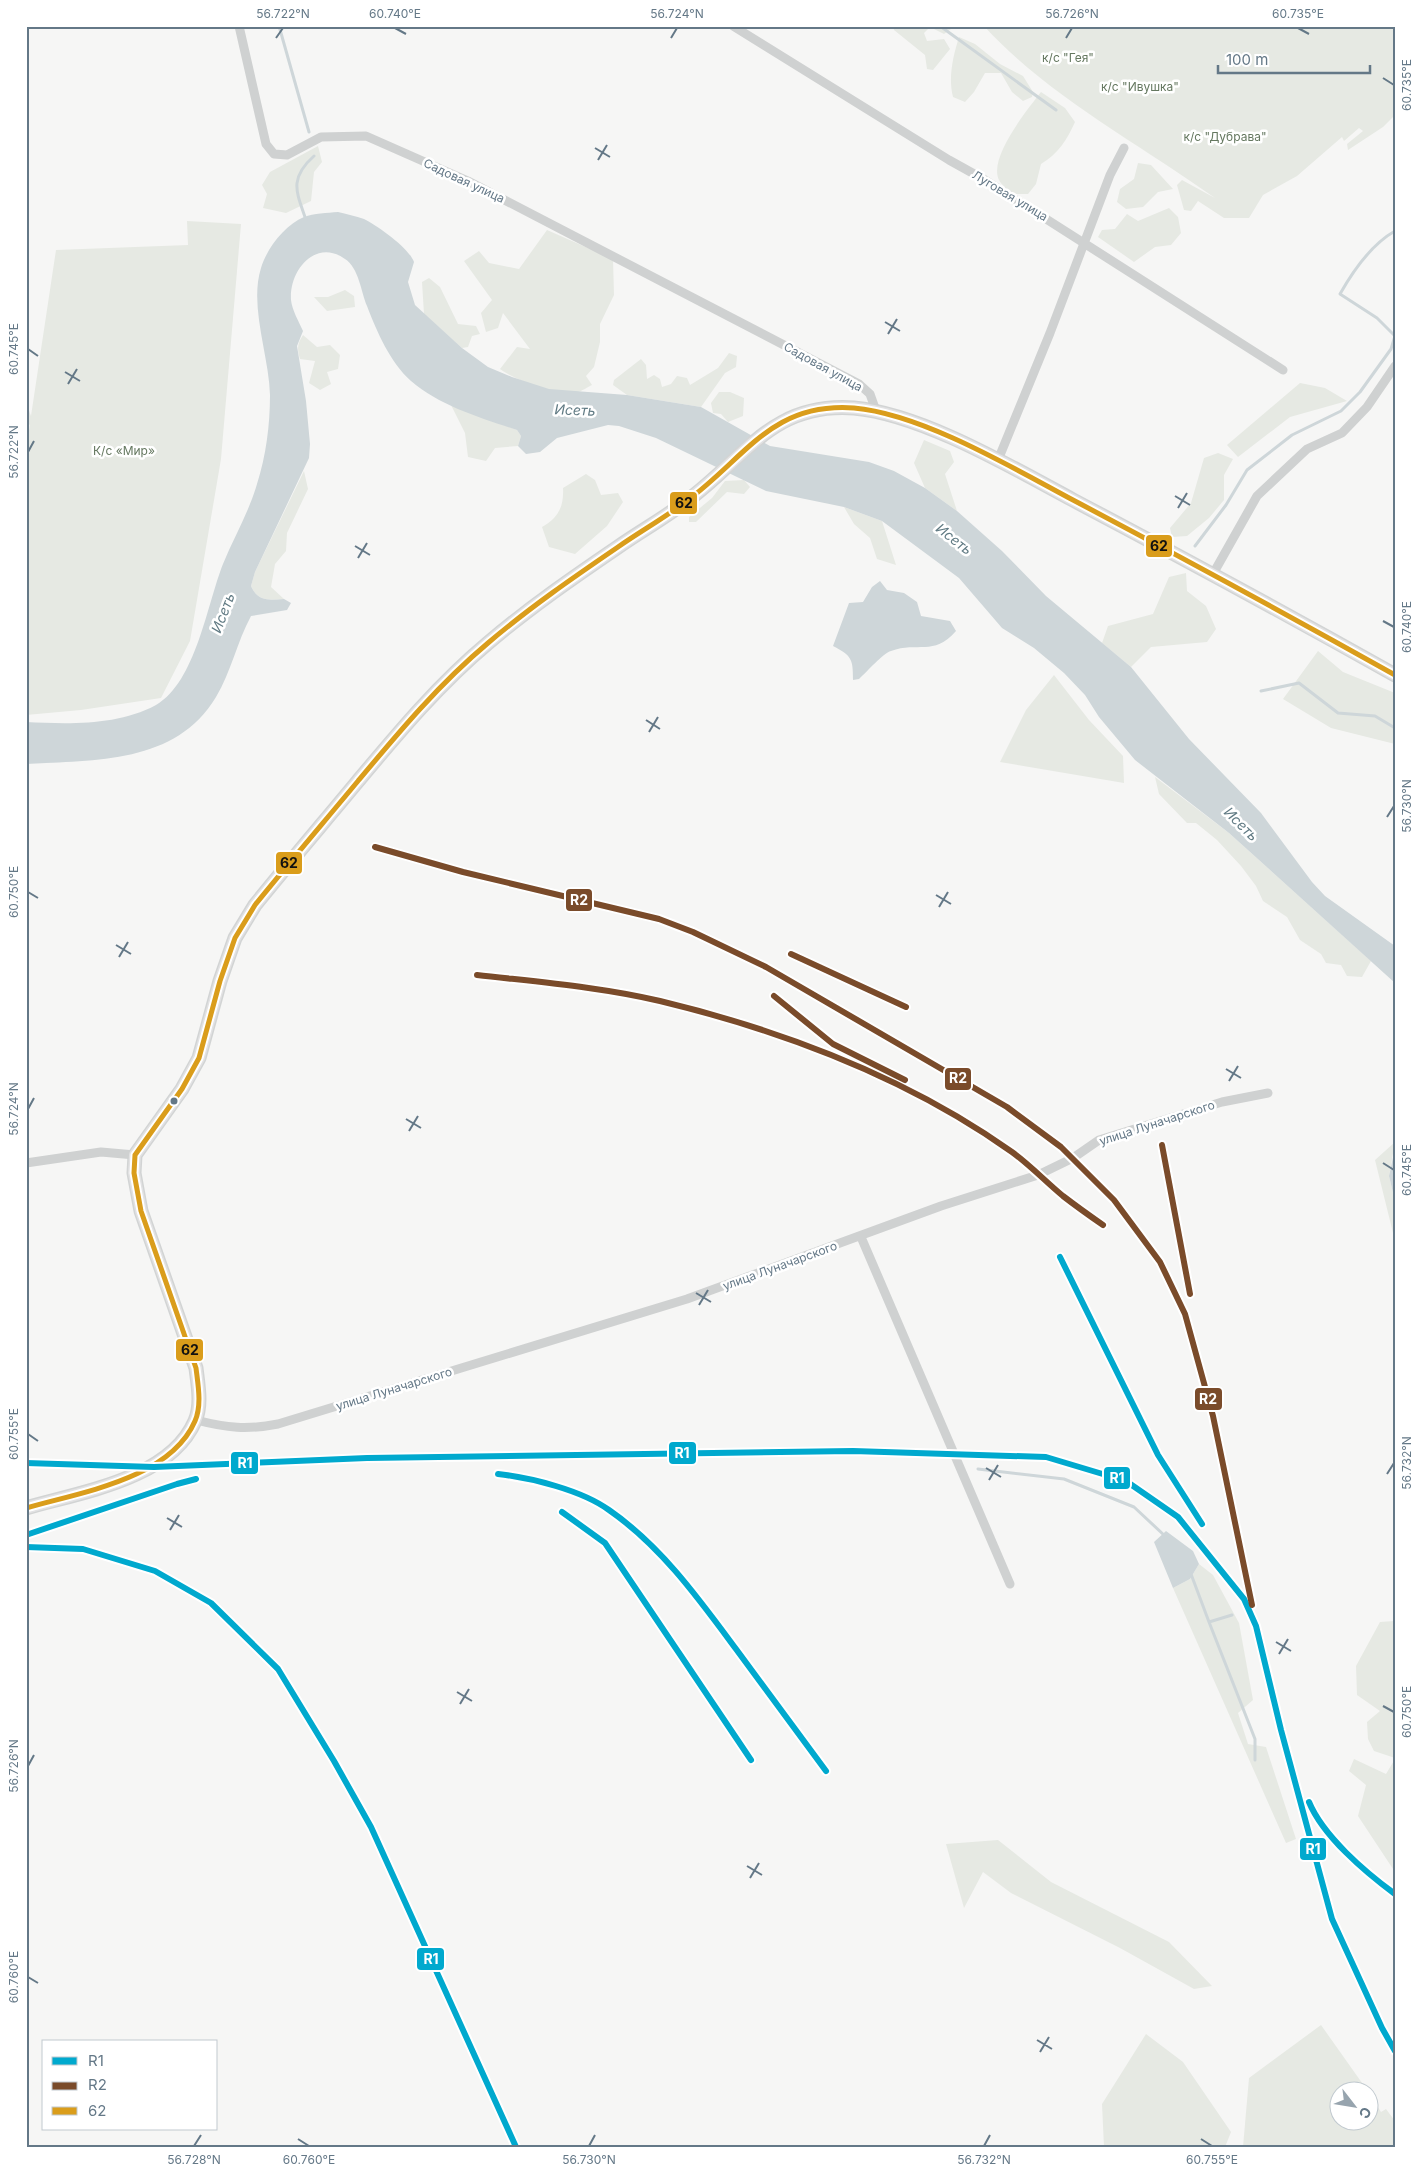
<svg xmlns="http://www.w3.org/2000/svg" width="1421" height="2173" font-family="Inter,sans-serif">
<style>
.green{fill:#e6e9e3}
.water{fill:#ced6d9}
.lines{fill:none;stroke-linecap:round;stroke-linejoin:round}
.stream{stroke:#ced6d9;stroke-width:3}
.secondary-casing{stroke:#d2d4d4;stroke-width:15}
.minor{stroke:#cfd1d1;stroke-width:9}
.secondary{stroke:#e2e2e3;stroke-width:12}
.bus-1-casing{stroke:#fff;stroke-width:9}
.bus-1{stroke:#da9d1b;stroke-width:5}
.rail-1-casing{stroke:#fff;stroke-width:10}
.rail-2-casing{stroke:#fff;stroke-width:10}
.rail-1{stroke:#00a9ce;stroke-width:6}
.rail-2{stroke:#7a4b2a;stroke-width:6}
.ticks{fill:none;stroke:#647887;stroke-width:2}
.bus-dot{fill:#647887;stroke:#fff;stroke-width:2}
.labels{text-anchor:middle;stroke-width:5;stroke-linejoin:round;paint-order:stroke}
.park-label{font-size:12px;fill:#657860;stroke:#fff}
.street-label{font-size:12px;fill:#647887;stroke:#fff}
.water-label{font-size:14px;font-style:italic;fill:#607a83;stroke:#fff}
.line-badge{stroke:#fff;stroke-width:2}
.badge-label{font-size:14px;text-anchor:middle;font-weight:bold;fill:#fff}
.pale-badge-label{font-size:14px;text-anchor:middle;font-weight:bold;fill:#111}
.neatline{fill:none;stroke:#647887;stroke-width:2}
.ticks-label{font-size:12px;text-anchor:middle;fill:#647887}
</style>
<rect width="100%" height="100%" fill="#f6f6f5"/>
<path class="green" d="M893,26H955L944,34L930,27L924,33L927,41L944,39L950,49L933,70L927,69L925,55L894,30Z
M984,26H1395V115L1383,127L1348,150L1347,144L1363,131L1359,128L1344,141L1342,137L1297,176L1263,195L1249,218H1224L1198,201L1191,211L1184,210L1177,185L1182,180L1215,198C1138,143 1048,96 984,26Z
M959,37L975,44L1000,64L1023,76L1033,92L1032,97L1023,101L1012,92L1001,73H985L974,92L965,102L953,97C948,78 953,56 959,37Z
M1041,92L1065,108L1075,122C1067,140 1058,154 1041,164L1036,184L1028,194H1013C1009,190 1001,185 999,180C988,158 1027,110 1041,92Z
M318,146L322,162L314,172L311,201L286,213L263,208L267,194L262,185L270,172Z
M1138,163L1151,165L1173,189L1158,192L1143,207L1126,209L1117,202L1120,189L1134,179Z
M1169,208L1178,217L1181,233L1171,245L1155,247L1134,262L1098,237L1102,230L1115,229L1127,214L1138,221Z
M187,221L241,224L221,459L190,641L161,698L81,710L26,715V449L30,424L26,430V402L31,416L56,250L188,245Z
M547,230L613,259L614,295L600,324V342L594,367L586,376L592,385C588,387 582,391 578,392C557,395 516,381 500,369L517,347L530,349L503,313L498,328L486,332L481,313L492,300L464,261L479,251L489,263L519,269Z
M429,278L440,287L458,324L476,326L480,334L472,336L468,347L462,348L424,314L422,282Z
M345,290L354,296L355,307L327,311L314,297H328Z
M303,335L317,347L330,345L340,355L338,369L327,372L331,384L320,390L309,383L315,361L300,359C297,349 297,344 303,335Z
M729,353L737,356L736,367L725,373L701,407L627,395L613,385L614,380L641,359L646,365L647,379L654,375L660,379L662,387L671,384L677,376L687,378L690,385L718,368Z
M1300,383L1325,388L1347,401L1290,417L1238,457L1227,445Z
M719,392H730L744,398L743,416L728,422L721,414L713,413L711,403Z
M451,405L517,430L521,436L518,446L495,448L486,461L468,457L465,433Z
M924,440L950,451L954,462L945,474L957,511L925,488L914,463Z
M1218,453L1233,459L1224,475V500L1209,518L1187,536L1172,537L1170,528L1191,503L1204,458Z
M304,471L308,489L287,533L286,551L275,564L271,587L284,599C269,600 258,602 251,586L255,572Z
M586,474L595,480L601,495L618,493L623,502L607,526L575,554L549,547L542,527C558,518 564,507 563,488Z
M744,480L750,487L744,494L727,492L696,522H689V517L712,498L725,481Z
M844,507L882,521L896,565L877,559L870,538L854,524Z
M1186,573L1187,591L1206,606L1216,629L1207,642L1151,647L1131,667L1102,643L1108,626L1153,614L1169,577Z
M1318,651L1343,672L1395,693V744L1331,728L1283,699Z
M1054,675L1089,720L1123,756L1124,783L1000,762L1026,710Z
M1155,777L1229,833L1371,961L1362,977L1347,976L1341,965L1326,963L1321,954L1300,940L1287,917L1263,901L1256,886L1241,866L1217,840L1196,823H1187L1159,794Z
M1395,1142L1389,1176L1395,1201V1241L1375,1160Z
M1199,1564L1213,1575L1239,1623L1253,1700L1238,1713L1248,1744L1266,1747L1296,1839L1286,1843L1173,1588L1190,1579Z
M1394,1621L1395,1623V1758L1374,1751L1368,1739L1367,1722L1380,1711L1357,1695L1356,1666L1380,1622Z
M1354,1759L1386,1774L1395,1759V1872L1358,1816L1366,1785L1349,1771Z
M998,1840L1051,1882L1169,1942L1212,1986L1194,1989L1120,1948L1011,1893L983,1872L964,1908L946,1844Z
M1321,2025L1367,2090H1338V2120H1368L1369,2093L1381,2112L1386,2109L1395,2121V2147H1243L1249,2078Z
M1146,2034L1183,2062L1231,2132L1225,2147H1104L1102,2104Z"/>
<path class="water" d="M338,212C346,214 356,216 364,219C378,226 409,248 414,262L408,282L415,305L462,348L488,367L512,377L549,389L627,395L701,407L770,446L869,462L894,471L925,488L957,511L1002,551L1046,596L1131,667L1189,739L1261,813L1312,882L1325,896L1395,946V983L1229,833L1135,760L1099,717L1085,695L1064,673L1034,648L1002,628L959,578L882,521L844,507L766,491L656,438L619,426L608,425L557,438L540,452L526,454L518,446L521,436L517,430C481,418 440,406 411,381C390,362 377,332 367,306C361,292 359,268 345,259C316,238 289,270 291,300C292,310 299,322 303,331L297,346L306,401L310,444L309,458L255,572L251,586C258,602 269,600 284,599L291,603L287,610L251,616C237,642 231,672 216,697C176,764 95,760 26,764V722C68,724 117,726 156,705C196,682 207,604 223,564C234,537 249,512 257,484C266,456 270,425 270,395C269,355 249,306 261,268C267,248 285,225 304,217C314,213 327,213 338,212Z
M880,581L887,590L904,593L917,602L921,616L950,621L956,631C933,657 918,641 891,651C883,653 867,672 859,679L853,680C853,659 852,656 833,646L849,603L863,602L872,587Z
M1395,1148V1201L1389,1176Z
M1166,1531L1193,1551L1199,1564L1190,1579L1173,1588L1154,1542Z"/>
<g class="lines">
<path class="stream" d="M279,26L309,132
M940,26L1056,110
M306,220C297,193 288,179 314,156
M1195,546L1226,505L1247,470L1292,435L1341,411L1360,392L1391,349L1395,336L1377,318L1340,294C1353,271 1372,244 1395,231
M1261,691L1299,683L1338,713L1375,716L1395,728
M978,1469L1064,1479L1134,1507L1165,1536
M1191,1574L1209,1622
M1232,1615L1209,1622L1255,1739V1760"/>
<defs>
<path id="secondary" d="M26,1508C81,1492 170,1479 195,1421C202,1405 198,1385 196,1368L141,1211L134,1173L135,1155L182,1089L199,1058L220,981L235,938L255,905C289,863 324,822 358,781C399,732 439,684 488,643C529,608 574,577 618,547C641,531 666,517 688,500C746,457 772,402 854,408C922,414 1013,468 1073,500C1181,557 1288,615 1395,675"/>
</defs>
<use href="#secondary" class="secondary-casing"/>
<path class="minor" d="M239,26L266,144L274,154L287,155L321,137L366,136L468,181L859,384L870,394L876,411
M733,26L949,160L985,180L1283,370
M998,460L1050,333L1110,175L1124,148
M1213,574L1257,496L1307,449L1342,433L1367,407L1395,366
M26,1163L101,1152L135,1155
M861,1237L1010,1584
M196,1420C227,1428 247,1430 278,1424L687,1299L941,1206L1038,1175L1073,1158L1099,1140L1222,1102L1268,1093"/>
<use href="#secondary" class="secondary"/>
<defs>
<path id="bus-1" d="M26,1508C81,1492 170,1479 195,1421C202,1405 198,1385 196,1368L141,1211L134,1173L135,1155L182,1089L199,1058L220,981L235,938L255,905C289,863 324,822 358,781C399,732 439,684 488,643C529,608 574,577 618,547C641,531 666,517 688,500C746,457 772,402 854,408C922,414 1013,468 1073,500C1181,557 1288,615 1395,675"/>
</defs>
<use href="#bus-1" class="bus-1-casing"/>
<use href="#bus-1" class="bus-1"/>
<defs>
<path id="rail-1" d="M1060,1257L1158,1455L1202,1524
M26,1463L154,1467L367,1458L853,1451L1046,1457L1126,1481L1178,1517L1244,1599L1256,1626L1281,1730L1332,1919L1382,2028L1395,2051
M498,1474C532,1478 581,1490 609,1510C661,1546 699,1599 736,1649C766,1690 796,1730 826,1771
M562,1512L605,1543L751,1760
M26,1535L177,1484L196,1479
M26,1547L83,1549L155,1571L211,1603L278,1669L334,1761L371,1827L516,2147
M1309,1802C1323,1836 1365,1872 1395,1894"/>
<path id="rail-2" d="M375,847L463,872L659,919L693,932L766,967L1007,1107L1061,1147L1114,1200L1160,1262L1185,1314L1213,1416L1252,1605
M791,954L906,1007
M477,975C538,982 601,987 660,1001C784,1031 908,1078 1012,1152C1030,1165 1046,1182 1063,1196C1076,1206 1090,1216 1103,1225
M774,996L833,1044L905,1080
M1162,1145L1190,1294"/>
</defs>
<use href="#rail-1" class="rail-1-casing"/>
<use href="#rail-2" class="rail-2-casing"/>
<use href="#rail-1" class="rail-1"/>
<use href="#rail-2" class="rail-2"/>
</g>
<path class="ticks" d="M395,28L406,34M1298,28L1309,34M276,38L283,28M671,38L677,28M1066,38L1072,28M1383,78L1394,85M595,148L610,157M598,160L607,145M885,322L900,331M888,334L897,319M28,349L38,356M65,372L80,381M68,384L77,369M28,452L34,441M1175,496L1190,505M1178,508L1187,493M355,546L370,555M358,558L367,543M1383,621L1394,627M646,720L660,729M649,732L658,717M1387,817L1394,806M28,892L38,898M936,895L951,904M939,907L948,892M116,945L131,954M119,957L128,942M1226,1069L1241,1078M1229,1081L1238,1066M28,1109L34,1098M406,1119L421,1128M409,1131L418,1116M1383,1163L1394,1170M696,1293L711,1302M699,1305L708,1290M28,1434L38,1441M986,1468L1001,1477M1387,1474L1394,1463M989,1480L998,1465M167,1518L182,1527M170,1530L179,1515M1276,1642L1291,1651M1279,1654L1288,1639M457,1692L472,1701M460,1704L469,1689M1383,1706L1394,1712M28,1766L34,1755M747,1866L762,1875M750,1878L759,1863M28,1977L38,1983M1037,2040L1052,2049M1040,2052L1049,2037M298,2139L309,2146M1201,2139L1212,2146M194,2146L201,2135M589,2146L595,2135M984,2146L990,2135"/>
<circle class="bus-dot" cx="174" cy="1101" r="4.5"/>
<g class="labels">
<g class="park-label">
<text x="1068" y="62">к/с "Гея"</text>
<text x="1140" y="91">к/с "Ивушка"</text>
<text x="1225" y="141">к/с "Дубрава"</text>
<text x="124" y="455">К/с «Мир»</text>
</g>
<g class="street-label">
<text transform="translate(464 181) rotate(25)" y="4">Садовая улица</text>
<text transform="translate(1010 196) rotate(31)" y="4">Луговая улица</text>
<text transform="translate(823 367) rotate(29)" y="4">Садовая улица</text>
<text transform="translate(1157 1123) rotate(-18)" y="4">улица Луначарского</text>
<text transform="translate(780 1266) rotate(-20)" y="4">улица Луначарского</text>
<text transform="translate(394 1389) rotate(-17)" y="4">улица Луначарского</text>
</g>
<g class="water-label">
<text transform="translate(575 410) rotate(2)" y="5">Исеть</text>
<text transform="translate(954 539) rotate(38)" y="5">Исеть</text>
<text transform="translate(223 613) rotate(-69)" y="5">Исеть</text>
<text transform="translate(1241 824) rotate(45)" y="5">Исеть</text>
</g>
</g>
<g class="line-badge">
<rect x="669" y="491" width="29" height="24" rx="5" fill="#da9d1b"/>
<rect x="1145" y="534" width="28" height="24" rx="5" fill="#da9d1b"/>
<rect x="275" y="851" width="28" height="24" rx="5" fill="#da9d1b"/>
<rect x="565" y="888" width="28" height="24" rx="5" fill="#7a4b2a"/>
<rect x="944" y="1067" width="28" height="24" rx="5" fill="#7a4b2a"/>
<rect x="175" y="1338" width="29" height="24" rx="5" fill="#da9d1b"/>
<rect x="1194" y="1387" width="29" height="24" rx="5" fill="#7a4b2a"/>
<rect x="668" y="1441" width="29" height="24" rx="5" fill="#00a9ce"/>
<rect x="230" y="1451" width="29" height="24" rx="5" fill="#00a9ce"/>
<rect x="1103" y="1466" width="28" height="24" rx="5" fill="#00a9ce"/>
<rect x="1299" y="1837" width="28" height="24" rx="5" fill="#00a9ce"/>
<rect x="416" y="1947" width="29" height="24" rx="5" fill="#00a9ce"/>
</g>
<g class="badge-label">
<text x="579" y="905">R2</text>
<text x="958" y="1083">R2</text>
<text x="1208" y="1404">R2</text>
<text x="682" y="1458">R1</text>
<text x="245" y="1468">R1</text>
<text x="1117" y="1483">R1</text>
<text x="1313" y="1854">R1</text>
<text x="431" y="1964">R1</text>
</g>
<g class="pale-badge-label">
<text x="684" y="508">62</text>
<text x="1159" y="551">62</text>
<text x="289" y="868">62</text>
<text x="190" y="1355">62</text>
</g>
<rect width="1421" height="2173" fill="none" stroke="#ffffff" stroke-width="55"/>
<rect x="42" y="2040" width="175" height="90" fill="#ffffff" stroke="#c1c9cf"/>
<rect x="52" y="2057" width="25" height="8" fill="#00a9ce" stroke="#c1c9cf"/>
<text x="88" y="2066" font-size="15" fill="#647887">R1</text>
<rect x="52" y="2082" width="25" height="8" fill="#7a4b2a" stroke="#c1c9cf"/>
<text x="88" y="2090" font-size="15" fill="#647887">R2</text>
<rect x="52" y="2107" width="25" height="8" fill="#da9d1b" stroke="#c1c9cf"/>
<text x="88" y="2116" font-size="15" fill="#647887">62</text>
<g transform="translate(1354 2106) rotate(121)"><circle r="24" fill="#ffffff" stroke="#c1c9cf"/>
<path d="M0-4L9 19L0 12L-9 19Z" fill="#97a4ae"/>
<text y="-8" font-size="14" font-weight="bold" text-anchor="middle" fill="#647887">С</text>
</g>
<path d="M1218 65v8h152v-8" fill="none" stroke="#647887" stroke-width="2.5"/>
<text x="1226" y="65" font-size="15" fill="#647887" stroke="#ffffff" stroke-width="4" paint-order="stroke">100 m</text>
<rect x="28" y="28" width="1366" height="2118" class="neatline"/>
<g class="ticks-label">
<text x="283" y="18">56.722°N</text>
<text x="395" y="18">60.740°E</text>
<text x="677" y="18">56.724°N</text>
<text x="1072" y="18">56.726°N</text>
<text x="1298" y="18">60.735°E</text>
<text transform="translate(1407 85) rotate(-90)" y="4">60.735°E</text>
<text transform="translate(14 349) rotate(-90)" y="4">60.745°E</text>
<text transform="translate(14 452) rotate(-90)" y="4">56.722°N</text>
<text transform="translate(1407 627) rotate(-90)" y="4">60.740°E</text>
<text transform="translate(1407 806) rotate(-90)" y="4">56.730°N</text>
<text transform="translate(14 892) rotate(-90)" y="4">60.750°E</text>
<text transform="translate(14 1109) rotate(-90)" y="4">56.724°N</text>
<text transform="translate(1407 1170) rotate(-90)" y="4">60.745°E</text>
<text transform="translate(14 1434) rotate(-90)" y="4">60.755°E</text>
<text transform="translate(1407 1463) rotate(-90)" y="4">56.732°N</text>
<text transform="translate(1407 1712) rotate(-90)" y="4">60.750°E</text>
<text transform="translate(14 1766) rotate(-90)" y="4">56.726°N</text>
<text transform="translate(14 1977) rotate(-90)" y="4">60.760°E</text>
<text x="194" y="2164">56.728°N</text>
<text x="309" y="2164">60.760°E</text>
<text x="589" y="2164">56.730°N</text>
<text x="984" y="2164">56.732°N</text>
<text x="1212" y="2164">60.755°E</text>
</g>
</svg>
